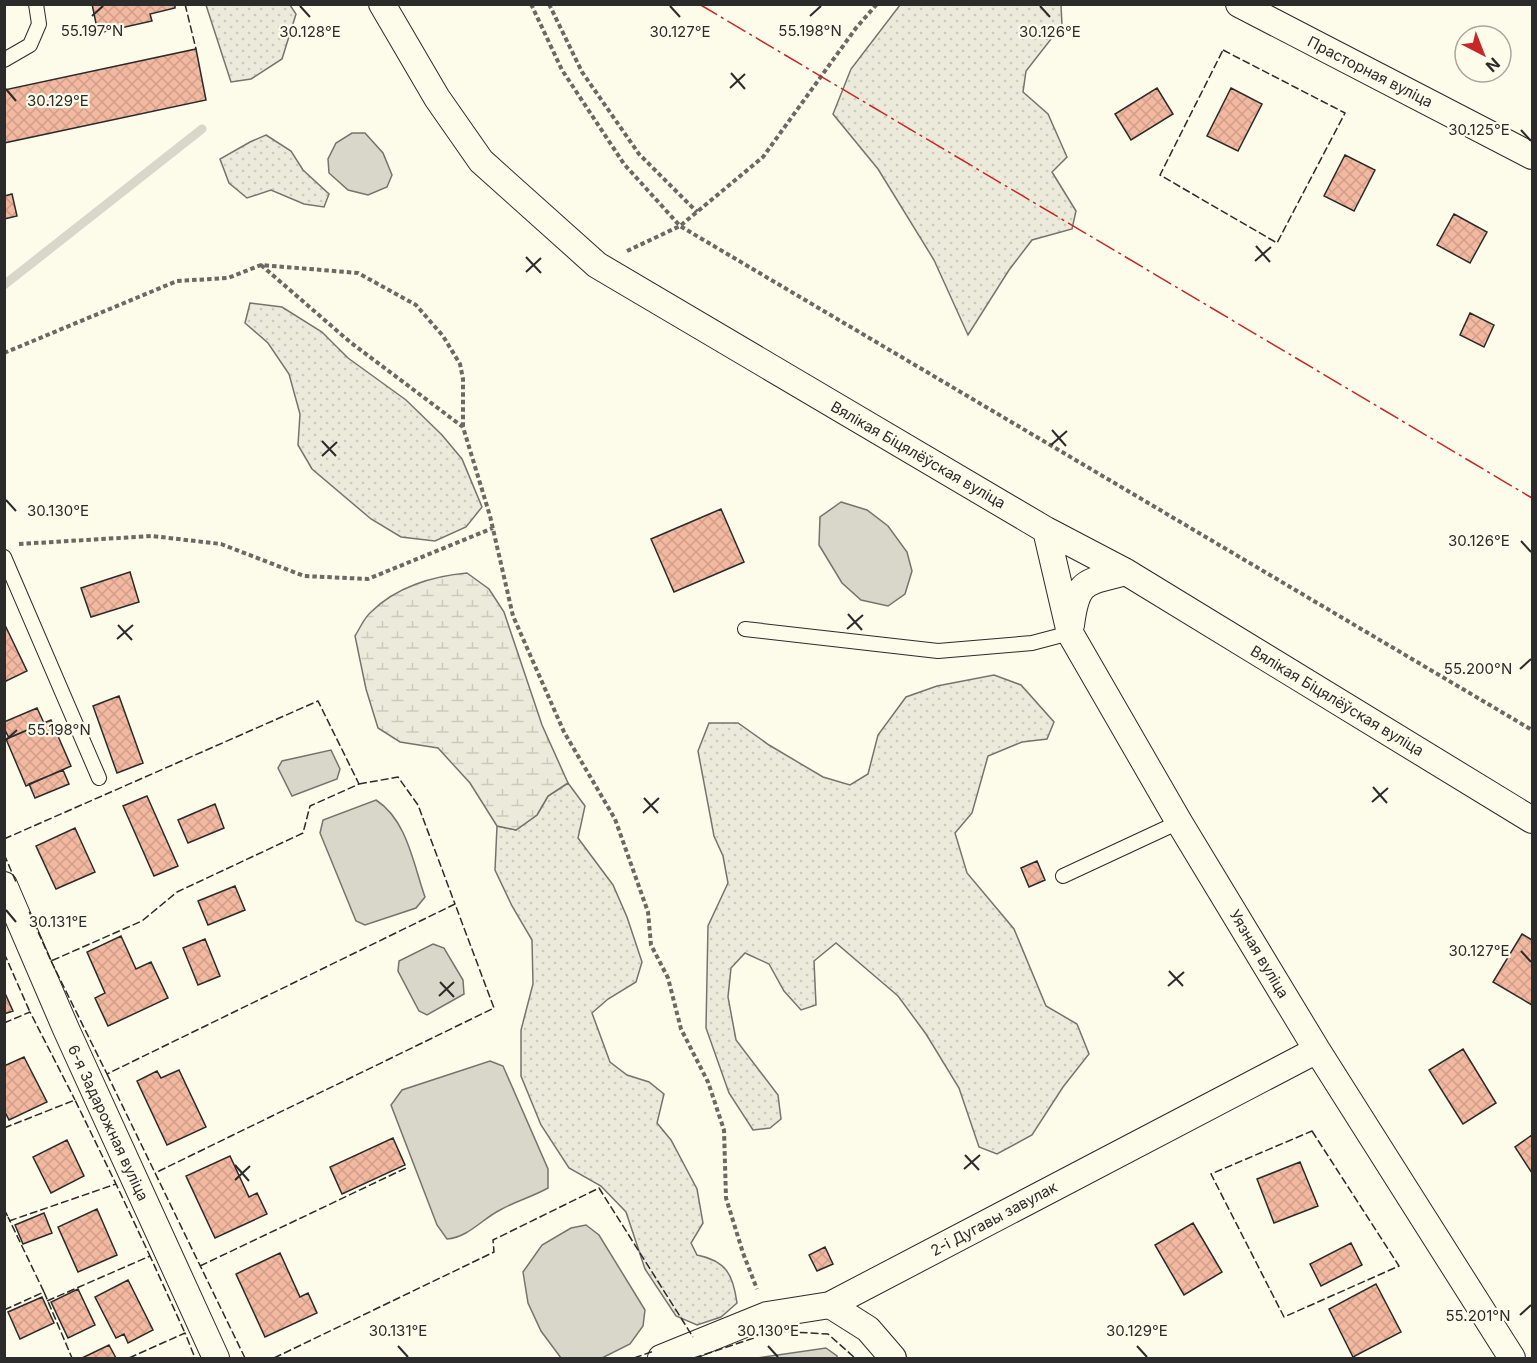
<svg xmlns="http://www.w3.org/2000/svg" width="1537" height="1363" font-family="Inter,sans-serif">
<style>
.grass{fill:url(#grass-dots);stroke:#74746e;stroke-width:1.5}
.wetland{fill:url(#wetland-marsh);stroke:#74746e;stroke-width:1.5}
.water{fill:#d8d7c9;stroke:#74746e;stroke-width:1.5}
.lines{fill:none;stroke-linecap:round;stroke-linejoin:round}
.stream{stroke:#d8d7c9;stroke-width:9}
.building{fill:url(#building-cross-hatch);stroke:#2b2b2b;stroke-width:1.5}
.lane-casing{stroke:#2b2b2b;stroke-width:16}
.street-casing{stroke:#2b2b2b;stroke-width:28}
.path{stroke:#6a6964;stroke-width:4;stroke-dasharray:4.5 3;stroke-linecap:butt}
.lane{stroke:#fdfbea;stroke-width:14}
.street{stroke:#fdfbea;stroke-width:26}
.fence{stroke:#2b2b2b;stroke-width:1.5;stroke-dasharray:8 3;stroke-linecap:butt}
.power{stroke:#c62828;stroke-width:1.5;stroke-dasharray:21 4.5 3 4.5;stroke-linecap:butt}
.ticks{fill:none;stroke:#2b2b2b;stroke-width:2}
.labels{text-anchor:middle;stroke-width:4.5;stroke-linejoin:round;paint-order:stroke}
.street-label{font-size:15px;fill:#2b2b2b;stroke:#fdfbea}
.ticks-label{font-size:15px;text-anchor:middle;fill:#2b2b2b;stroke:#fdfbea;stroke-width:4.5;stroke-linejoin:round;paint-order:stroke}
</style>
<defs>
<pattern id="grass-dots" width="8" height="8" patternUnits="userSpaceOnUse" patternTransform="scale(1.5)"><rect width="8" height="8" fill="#ecebdb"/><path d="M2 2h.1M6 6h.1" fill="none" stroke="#cbcabc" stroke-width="1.8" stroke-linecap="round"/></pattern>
<pattern id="wetland-marsh" width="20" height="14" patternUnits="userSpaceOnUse" patternTransform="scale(1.5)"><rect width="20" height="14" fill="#ecebdb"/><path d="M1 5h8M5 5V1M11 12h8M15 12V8" fill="none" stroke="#cbcabc"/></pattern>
<pattern id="building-cross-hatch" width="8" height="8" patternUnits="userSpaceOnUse" patternTransform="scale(1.5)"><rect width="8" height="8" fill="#f2b8a0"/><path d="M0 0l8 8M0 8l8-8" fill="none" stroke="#d09e8a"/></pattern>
</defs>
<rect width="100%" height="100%" fill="#fdfbea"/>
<path class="grass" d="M206,5H290L296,14L282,59L251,79L231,82Z
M900,5H1061L1062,25L1026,71L1023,92L1048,114L1067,157L1052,172L1076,211L1072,229L1032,240L1009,270L968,335L934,260L878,169L833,114L851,69Z
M266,135L291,151L303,170L329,194L324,207L304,204L271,190L247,198L229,183L220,159L250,142Z
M250,303L282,307L322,332L348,358L406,400L442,435L462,459L482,507L466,527L435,541L401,537L371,519L312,469L298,445L300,414L289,374L268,343L245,323Z
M994,675L1021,685L1054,722L1047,739L1022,742L988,756L972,813L955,833L967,873L1014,929L1046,1006L1077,1024L1089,1054L1063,1087L1032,1135L997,1154L979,1147L959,1088L926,1034L898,996L836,943L814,961L816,1005L801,1010L784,991L769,964L745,953L731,968L728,997L736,1040L778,1095L781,1119L770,1128L753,1130L729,1093L706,1028L708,926L728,883L723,856L714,836L698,751L709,723H738L769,745L823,777L850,785L868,774L878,735L906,697L937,686Z
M568,783L585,806L578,838L613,885L627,917L642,962L636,982L608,999L592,1013L610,1062L627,1075L649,1082L664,1094L657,1123L671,1140L697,1189L703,1223L691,1243L697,1255C726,1261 733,1274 737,1303L721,1317L697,1325L676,1316L645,1269L626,1212L601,1186L569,1168L541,1125L521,1076V1030L533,984L532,940L512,906L495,870L497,826L516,830L537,815L548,796Z"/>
<path class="wetland" d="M467,573L489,589L504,612L542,725L568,783L548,796L537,815L516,830L497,826L470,783L438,748L400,742L378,728L366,689L355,636C360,628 364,618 371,612C396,587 433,576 467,573Z"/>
<path class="water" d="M352,133H365L383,153L392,175L387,187L368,195L348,190L329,173L328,159L336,143Z
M841,502L867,510L888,526L907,552L912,571L905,594L888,606L861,600L842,583L819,545L820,517Z
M331,750L340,769L337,779L292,796L278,768L282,761Z
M376,800C407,820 413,863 425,897L416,908L365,925L356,921L320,833L323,820Z
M433,944L444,948L463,980L464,994L427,1015L419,1011L398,971L399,961Z
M490,1061L503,1066L548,1169V1188C532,1197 516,1201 500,1210C482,1219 469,1237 447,1239L437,1225L391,1105L402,1090Z
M586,1225L599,1235L645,1310L643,1326L630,1344L602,1358H561L541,1331L528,1303L523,1272L542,1245L571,1228Z
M826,1348L837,1356V1358H757Z"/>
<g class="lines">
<path class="stream" d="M4,285L202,129"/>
</g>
<path class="building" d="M92,4H175V8L150,14L152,21L98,33Z
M196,49L206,100L4,143V90Z
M1157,88L1173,114L1131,140L1115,114Z
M1231,88L1262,104L1238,151L1207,136Z
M1345,155L1375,170L1354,211L1324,196Z
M12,194L17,216L4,219V196Z
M1454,214L1487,232L1470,263L1437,245Z
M1470,313L1494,325L1484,347L1460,335Z
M721,509L744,562L674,592L651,539Z
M130,572L139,602L91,617L81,588Z
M4,623L27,671L4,682Z
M119,696L143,763L117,773L93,706Z
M37,708L44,723L9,738L4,728V722Z
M51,720L71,766L26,786L6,739Z
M63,770L69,784L35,798L29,784Z
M147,796L178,866L154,876L123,806Z
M215,804L224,828L188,843L178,820Z
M75,828L95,872L56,889L36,846Z
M1037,861L1045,880L1029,887L1021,868Z
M235,886L245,910L208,925L198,901Z
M1522,934L1532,940V1005L1493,982Z
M121,936L136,969L151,962L168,998L108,1026L95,998L105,993L87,952Z
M205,939L220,976L198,985L183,948Z
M4,991L13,1011L4,1014Z
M1463,1049L1496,1103L1463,1124L1429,1070Z
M24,1057L47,1102L9,1120L4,1110V1066Z
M179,1070L206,1127L167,1145L137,1081L157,1071L161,1078Z
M1532,1135V1173L1515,1147Z
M393,1138L405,1165L342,1194L330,1167Z
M67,1140L84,1176L51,1193L33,1157Z
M230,1156L249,1197L257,1193L267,1214L215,1238L186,1176Z
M1300,1162L1318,1206L1274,1223L1257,1179Z
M97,1209L117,1255L78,1272L58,1227Z
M44,1213L52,1233L23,1244L15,1225Z
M1193,1223L1222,1272L1184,1295L1155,1245Z
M1351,1243L1362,1265L1321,1286L1310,1264Z
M825,1247L833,1264L817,1271L809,1255Z
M280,1253L300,1297L308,1293L317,1313L265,1337L236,1274Z
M128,1280L153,1330L128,1343L124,1334L116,1338L95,1297Z
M1376,1284L1401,1332L1353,1357L1329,1309Z
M78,1289L95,1325L68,1338L51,1302Z
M42,1297L54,1323L20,1339L8,1312Z
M109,1345L116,1358H82Z"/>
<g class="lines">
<defs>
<path id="lane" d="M4,60L30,45L39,24L36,4
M4,557L99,778
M745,629L938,651L1032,643L1070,633
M1063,876L1179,822"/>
<path id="street" d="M382,4L437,98L481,161L597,265L1046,530L1126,572L1532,820
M1239,4L1532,156
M1046,530L1070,633L1179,822L1317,1050L1512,1358
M1071,625C1077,579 1085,583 1126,572
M4,885L66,1029L216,1358
M830,1305L868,1329L893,1358
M661,1358L767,1315L830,1305L1317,1050"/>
</defs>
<use href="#lane" class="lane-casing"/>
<use href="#street" class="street-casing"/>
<path class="path" d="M531,4L562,70L624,164L680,226L1532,730
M549,4L582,72L639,154L697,212
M627,251L680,226L763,157L856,28L877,4
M261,265L350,342L463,427L490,516L513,616L564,732L615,819L648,912L651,945L668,978L681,1029L708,1082L724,1130L726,1198L743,1253L757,1289
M4,353L177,281L228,278L261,265L358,273L416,305L443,336L460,364L463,379V426
M19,544L152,536L221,544L304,576L368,579L493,528"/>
<use href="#lane" class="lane"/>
<use href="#street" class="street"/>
<path class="fence" d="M185,4L196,49
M1223,50L1345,113L1277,243L1160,175Z
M359,784L398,777L418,805L455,904
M4,839L318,701L359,784L310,806L303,833L177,892L142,921L51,961L28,909
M4,854L16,882
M4,953L30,1012
M51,961L107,1074L455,904L494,1008L155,1173
M4,1023L30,1012L75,1100
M107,1074L245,1358
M4,1128L75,1100L116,1184
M1312,1131L1399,1266L1284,1317L1211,1174Z
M4,1209L8,1217L4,1218
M9,1221L116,1184L150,1256
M200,1266L406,1168
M44,1292L72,1358
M47,1301L150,1256L185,1333
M4,1310L44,1292L8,1217
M129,1358L185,1333L195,1358
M274,1358L494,1252L493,1240L599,1188L693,1337
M634,1358L654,1351
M694,1358L775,1331L828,1334L855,1358"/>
<path class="power" d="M699,4L1532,498"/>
</g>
<path class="ticks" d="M300,6L310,17M670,6L680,17M1040,6L1050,17M92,16L103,6M810,16L821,6M731,73L745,89M730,88L745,74M6,89L16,101M1521,130L1531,141M1256,246L1270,262M526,257L541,273M1255,261L1271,247M526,272L541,258M1052,430L1066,446M322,441L336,456M1051,445L1067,431M322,456L337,442M6,500L16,511M1521,541L1531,552M848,614L862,630M118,625L132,640M847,629L863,615M117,639L133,625M1520,669L1531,659M6,740L17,730M1373,787L1387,803M644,798L658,813M1372,802L1388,788M643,813L659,798M6,910L16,922M1521,951L1531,962M1169,971L1183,986M440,982L454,997M1168,986L1184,972M439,996L454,982M965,1155L979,1170M235,1165L249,1181M964,1169L980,1155M235,1180L250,1166M1520,1315L1531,1305M398,1346L408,1357M768,1346L778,1357M1137,1346L1147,1357"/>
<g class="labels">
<g class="street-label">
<text transform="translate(1370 72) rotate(27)" y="5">Прасторная вуліца</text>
<text transform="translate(918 455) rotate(30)" y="5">Вялікая Біцялёўская вуліца</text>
<text transform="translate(1337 701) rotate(31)" y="5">Вялікая Біцялёўская вуліца</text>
<text transform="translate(1259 954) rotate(59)" y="5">Уязная вуліца</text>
<text transform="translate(108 1123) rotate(65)" y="5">6-я Задарожная вуліца</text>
<text transform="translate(994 1219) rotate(-28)" y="5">2-і Дугавы завулак</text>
</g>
</g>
<g class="ticks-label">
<text x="92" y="36">55.197°N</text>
<text x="810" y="36">55.198°N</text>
<text x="310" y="37">30.128°E</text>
<text x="680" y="37">30.127°E</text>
<text x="1050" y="37">30.126°E</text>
<text x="58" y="106">30.129°E</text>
<text x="1479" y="135">30.125°E</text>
<text x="58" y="516">30.130°E</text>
<text x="1479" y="546">30.126°E</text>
<text x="1478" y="674">55.200°N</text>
<text x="59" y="735">55.198°N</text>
<text x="58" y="927">30.131°E</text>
<text x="1479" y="956">30.127°E</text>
<text x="1478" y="1321">55.201°N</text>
<text x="398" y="1336">30.131°E</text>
<text x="768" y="1336">30.130°E</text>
<text x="1137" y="1336">30.129°E</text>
</g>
<rect width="1537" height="1363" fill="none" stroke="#2b2b2b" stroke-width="12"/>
<g transform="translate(1483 54) rotate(138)"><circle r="28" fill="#fdfbea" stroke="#a9a89e" stroke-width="1.5"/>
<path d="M0-4.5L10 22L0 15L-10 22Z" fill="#c62828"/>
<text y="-9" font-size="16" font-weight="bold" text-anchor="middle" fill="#2b2b2b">N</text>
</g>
</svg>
